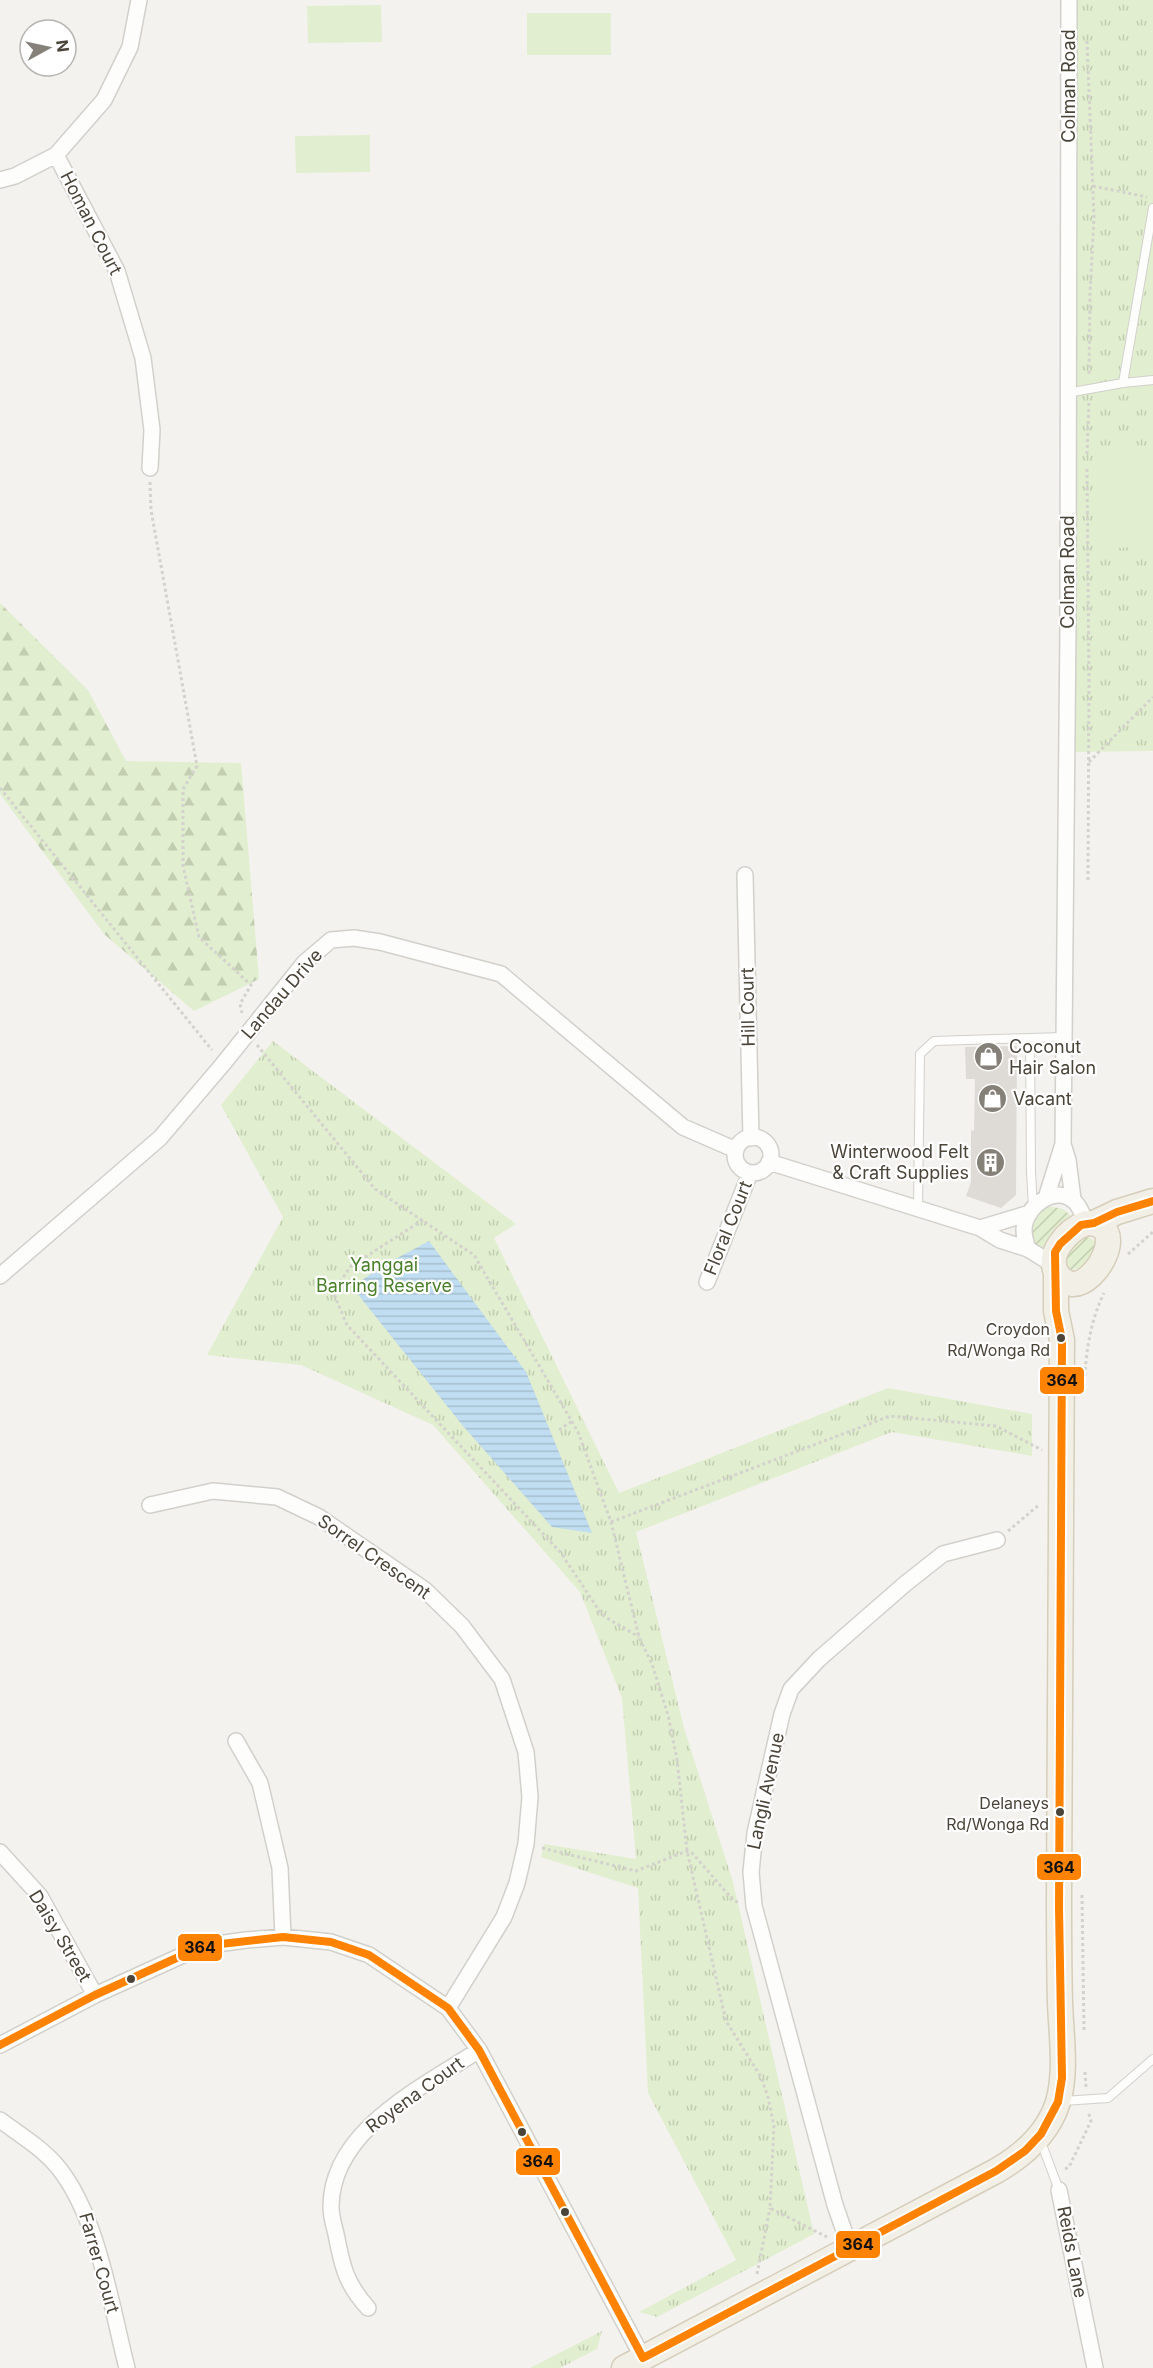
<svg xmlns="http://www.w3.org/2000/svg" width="1153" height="2368" font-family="Inter,sans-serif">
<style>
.grass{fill:url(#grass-tufts)}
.forest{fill:url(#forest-firs)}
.garden{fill:url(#garden-furrows)}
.pitch{fill:#e1eecf}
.water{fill:url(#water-rules)}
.building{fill:#dedbd6}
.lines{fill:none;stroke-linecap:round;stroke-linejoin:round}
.service-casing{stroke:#d2d0cb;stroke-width:10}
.minor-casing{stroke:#d2d0cb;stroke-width:18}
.primary-casing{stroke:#d6cebb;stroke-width:27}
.path{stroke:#d3d2cc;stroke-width:3;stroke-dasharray:3 3;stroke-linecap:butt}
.service{stroke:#fdfdfc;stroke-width:8}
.minor{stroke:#fdfdfc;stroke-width:15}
.primary{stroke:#f2efe6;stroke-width:24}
.bus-1-casing{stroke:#fff;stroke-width:12}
.bus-1{stroke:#ff8200;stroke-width:8}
.bus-dot{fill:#4b4439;stroke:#fff;stroke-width:2}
.labels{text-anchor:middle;stroke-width:4.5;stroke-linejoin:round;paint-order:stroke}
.bus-label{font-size:16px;fill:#4b4439;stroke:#fff;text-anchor:end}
.street-label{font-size:18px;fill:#4b4439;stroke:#fff}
.poi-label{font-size:18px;fill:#4b4439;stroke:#fff;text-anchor:start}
.park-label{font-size:18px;fill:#4a7f2a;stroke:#fff}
.line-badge{stroke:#fff;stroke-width:2}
.pale-badge-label{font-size:16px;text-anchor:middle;font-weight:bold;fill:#111}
</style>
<defs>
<pattern id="grass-tufts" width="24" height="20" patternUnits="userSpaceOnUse" patternTransform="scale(1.5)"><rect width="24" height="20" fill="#e1eecf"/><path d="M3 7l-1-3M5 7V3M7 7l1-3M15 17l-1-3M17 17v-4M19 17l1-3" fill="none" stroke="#c3cdb2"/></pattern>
<pattern id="forest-firs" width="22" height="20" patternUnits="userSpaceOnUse" patternTransform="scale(1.5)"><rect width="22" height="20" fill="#e1eecf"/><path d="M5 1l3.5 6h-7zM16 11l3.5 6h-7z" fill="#c3cdb2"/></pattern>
<pattern id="garden-furrows" width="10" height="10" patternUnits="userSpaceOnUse" patternTransform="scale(1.5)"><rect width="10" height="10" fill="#e1eecf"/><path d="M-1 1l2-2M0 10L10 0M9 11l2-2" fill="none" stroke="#c3cdb2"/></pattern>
<pattern id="water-rules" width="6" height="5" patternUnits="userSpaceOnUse" patternTransform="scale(1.5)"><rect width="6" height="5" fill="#c0ddf1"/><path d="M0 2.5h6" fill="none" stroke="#a6bfcf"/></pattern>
</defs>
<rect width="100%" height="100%" fill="#f4f2ee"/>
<path class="grass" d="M1072,0H1153V751L1067,752Z
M273,1041L516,1224L494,1238L619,1493L888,1388L1032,1414V1456L892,1432L636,1532L684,1728L733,1882L814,2234L657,2317L639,2312L736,2260L648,2093L638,1888L541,1857L544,1844L636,1859L622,1698L580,1592L433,1425L301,1365L207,1355L283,1217L221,1105Z
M602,2331L597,2349L560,2368H530Z"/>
<path class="forest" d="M0,603L88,690L126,761L241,763L259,979L194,1011L104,934L0,794Z"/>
<path class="garden" d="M1048,1206L1063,1209L1072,1217C1058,1223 1050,1236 1046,1250L1036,1249L1030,1236L1034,1214Z
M1088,1237L1095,1241C1095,1257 1084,1272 1068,1269L1065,1262C1069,1250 1076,1240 1088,1237Z"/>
<path class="pitch" d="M381,5L382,42L308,43L307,6Z
M527,13H611V55H527Z
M370,135V172L296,173L295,136Z
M1153,450V547L1100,548L1098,452Z"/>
<path class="water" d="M429,1241L526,1372L592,1533L552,1527L463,1426L352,1287L384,1265Z"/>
<path class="building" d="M1017,1046L1016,1195L1001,1208L966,1196L971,1182V1130L974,1131L975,1079H966L965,1047Z"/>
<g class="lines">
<defs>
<path id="service" d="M1123,383L1153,380
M1067,393L1123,383L1153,208
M1033,1207L1031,1172L1030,1038L1063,1037
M918,1208L920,1054L934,1041L1030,1038
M1063,2101L1108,2098L1153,2059
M1041,2142L1059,2190"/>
<path id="minor" d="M1069,0L1068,625L1063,1144L1068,1160L1073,1199
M56,155L117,271L143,358L152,430L150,468
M0,180L15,176L56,155L104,100L130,47L139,0
M745,875L751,1138
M735 1155a18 18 0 1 1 36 0a18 18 0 1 1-36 0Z
M769,1162L980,1228L1000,1240L1028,1249
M1046,1198L1063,1144
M980,1228L1030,1213
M1054,1265L1028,1249C1026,1243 1024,1236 1024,1230C1024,1207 1056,1183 1075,1202C1081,1208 1083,1216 1086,1223
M0,1276L160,1138L223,1064L305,962L331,940L354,938L380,942L501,974L683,1127L736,1150
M707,1282L750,1173
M150,1505L213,1491L277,1497L319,1517L425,1590L462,1626L502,1679L526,1752L530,1797L526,1844L517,1883L504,1917L448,2008
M236,1741L260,1783L280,1868L283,1937
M0,1852L40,1896L95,1995
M0,2045L95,1995L203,1946L246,1940L283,1937L331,1942L369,1955L448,2008L479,2050L643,2358
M0,2120C19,2134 42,2148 57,2166C98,2215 111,2306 127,2368
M1059,2190L1095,2368
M850,2248L835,2205L754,1906L751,1872L755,1833L782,1714L791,1689L819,1659L905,1584L943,1554L997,1540
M368,2308C346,2284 342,2266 336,2234C334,2226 331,2216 331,2207C331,2130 423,2087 479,2050"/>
<path id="primary" d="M1086,1223C1131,1222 1097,1286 1072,1284C1066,1283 1061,1279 1057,1274C1045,1254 1068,1230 1086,1223Z
M1094,1223L1117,1212L1153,1201
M624,2368L996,2171C1024,2155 1048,2134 1058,2102C1067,2071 1061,2034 1060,2002C1059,1966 1059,1930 1059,1894C1059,1709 1060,1524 1062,1340L1056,1311V1272"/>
</defs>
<use href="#service" class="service-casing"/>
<use href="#minor" class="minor-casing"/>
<use href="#primary" class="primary-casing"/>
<path class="path" d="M1087,41L1094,217L1090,293L1089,376
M1093,186L1147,197
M1087,454L1089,401
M1087,469L1089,681L1088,880
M150,482L151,510L197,766L183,789V866L199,937L251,985L240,1004L242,1013
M1089,762L1153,697
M0,788L212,1050
M257,1045L375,1189L474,1255L578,1432L611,1522L639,1637L652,1664L668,1715L677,1759L687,1851L726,2021L761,2077L768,2097L774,2126L770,2208L827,2237
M423,1220L351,1266L333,1292L347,1325L561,1553L602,1615L639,1637
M1128,1254L1153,1232
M1084,1388C1086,1354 1089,1324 1104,1293
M559,1430L572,1421
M611,1522L890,1416L996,1426L1042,1450
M1008,1531L1040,1504
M542,1848L636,1871L687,1851L692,1853L734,1901L738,1902
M1082,1895L1084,2030
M1085,2072L1086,2087
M1065,2169L1069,2167L1091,2121L1088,2111
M757,2274L770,2208"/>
<use href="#service" class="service"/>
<use href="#minor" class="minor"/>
<use href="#primary" class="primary"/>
<defs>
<path id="bus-1" d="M0,2045L95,1995L203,1946L283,1937L331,1942L369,1955L448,2008L479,2050L643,2358
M643,2358L996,2171L1025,2151L1041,2134L1058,2102L1062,2078L1059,1908L1062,1340L1056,1311L1055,1252L1060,1244L1081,1225L1094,1223L1117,1212L1153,1201"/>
</defs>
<use href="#bus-1" class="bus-1-casing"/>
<use href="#bus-1" class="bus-1"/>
</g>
<defs>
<symbol id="shop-disc" viewBox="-11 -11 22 22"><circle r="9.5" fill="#868178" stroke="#fff"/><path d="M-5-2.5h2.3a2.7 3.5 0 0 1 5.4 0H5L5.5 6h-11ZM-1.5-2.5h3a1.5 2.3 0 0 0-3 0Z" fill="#fff"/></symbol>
<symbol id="building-disc" viewBox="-11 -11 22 22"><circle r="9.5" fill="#868178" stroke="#fff"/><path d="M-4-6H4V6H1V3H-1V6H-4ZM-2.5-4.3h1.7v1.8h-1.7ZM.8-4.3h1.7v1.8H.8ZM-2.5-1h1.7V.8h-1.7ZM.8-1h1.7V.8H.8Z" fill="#fff"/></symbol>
</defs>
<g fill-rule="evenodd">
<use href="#shop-disc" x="972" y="1040" width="33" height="33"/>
<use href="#shop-disc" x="976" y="1082" width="33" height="33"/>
<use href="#building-disc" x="974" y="1146" width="33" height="33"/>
</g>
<g class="bus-dot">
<circle cx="1061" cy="1338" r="5"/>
<circle cx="1060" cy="1812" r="5"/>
<circle cx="131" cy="1979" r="5"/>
<circle cx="522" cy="2132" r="5"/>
<circle cx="565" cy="2212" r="5"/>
</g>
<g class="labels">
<g class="bus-label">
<text x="1050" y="1335">Croydon<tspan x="1050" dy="21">Rd/Wonga Rd</tspan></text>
<text x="1049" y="1809">Delaneys<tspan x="1049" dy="21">Rd/Wonga Rd</tspan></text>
</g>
<g class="street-label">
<text transform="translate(1069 86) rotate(-90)" y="6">Colman Road</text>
<text transform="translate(91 223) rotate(63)" y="6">Homan Court</text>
<text transform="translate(1068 572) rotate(-90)" y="6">Colman Road</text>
<text transform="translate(282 994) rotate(-49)" y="6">Landau Drive</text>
<text transform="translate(748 1007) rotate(-91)" y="6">Hill Court</text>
<text transform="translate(728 1228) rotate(-68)" y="6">Floral Court</text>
<text transform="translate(374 1557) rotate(35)" y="6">Sorrel Crescent</text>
<text transform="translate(766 1791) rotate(-78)" y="6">Langli Avenue</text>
<text transform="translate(60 1936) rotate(59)" y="6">Daisy Street</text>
<text transform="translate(415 2095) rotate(-36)" y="6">Royena Court</text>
<text transform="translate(1072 2252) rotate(79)" y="6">Reids Lane</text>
<text transform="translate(99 2263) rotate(74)" y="6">Farrer Court</text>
</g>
<g class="poi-label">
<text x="1009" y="1053">Coconut<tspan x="1009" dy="21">Hair Salon</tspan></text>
<text x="1013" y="1105">Vacant</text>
<text x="969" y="1158" text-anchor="end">Winterwood Felt<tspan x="969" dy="21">&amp; Craft Supplies</tspan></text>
</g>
<g class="park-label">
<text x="384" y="1271">Yanggai<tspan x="384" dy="21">Barring Reserve</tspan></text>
</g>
</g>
<g class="line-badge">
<rect x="1039" y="1366" width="46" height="29" rx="6" fill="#ff8200"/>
<rect x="1036" y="1853" width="46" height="28" rx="6" fill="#ff8200"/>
<rect x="177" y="1933" width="46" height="29" rx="6" fill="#ff8200"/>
<rect x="515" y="2147" width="46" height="29" rx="6" fill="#ff8200"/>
<rect x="835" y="2230" width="46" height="29" rx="6" fill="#ff8200"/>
</g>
<g class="pale-badge-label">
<text x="1062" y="1386">364</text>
<text x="1059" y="1873">364</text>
<text x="200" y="1953">364</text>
<text x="538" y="2167">364</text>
<text x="858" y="2250">364</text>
</g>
<g transform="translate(48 48) rotate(82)"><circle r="28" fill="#ffffff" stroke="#b7b4b0" stroke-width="1.5"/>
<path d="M0-4.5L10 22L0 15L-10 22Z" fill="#868178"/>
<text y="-9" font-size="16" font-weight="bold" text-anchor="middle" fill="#4b4439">N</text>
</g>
</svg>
